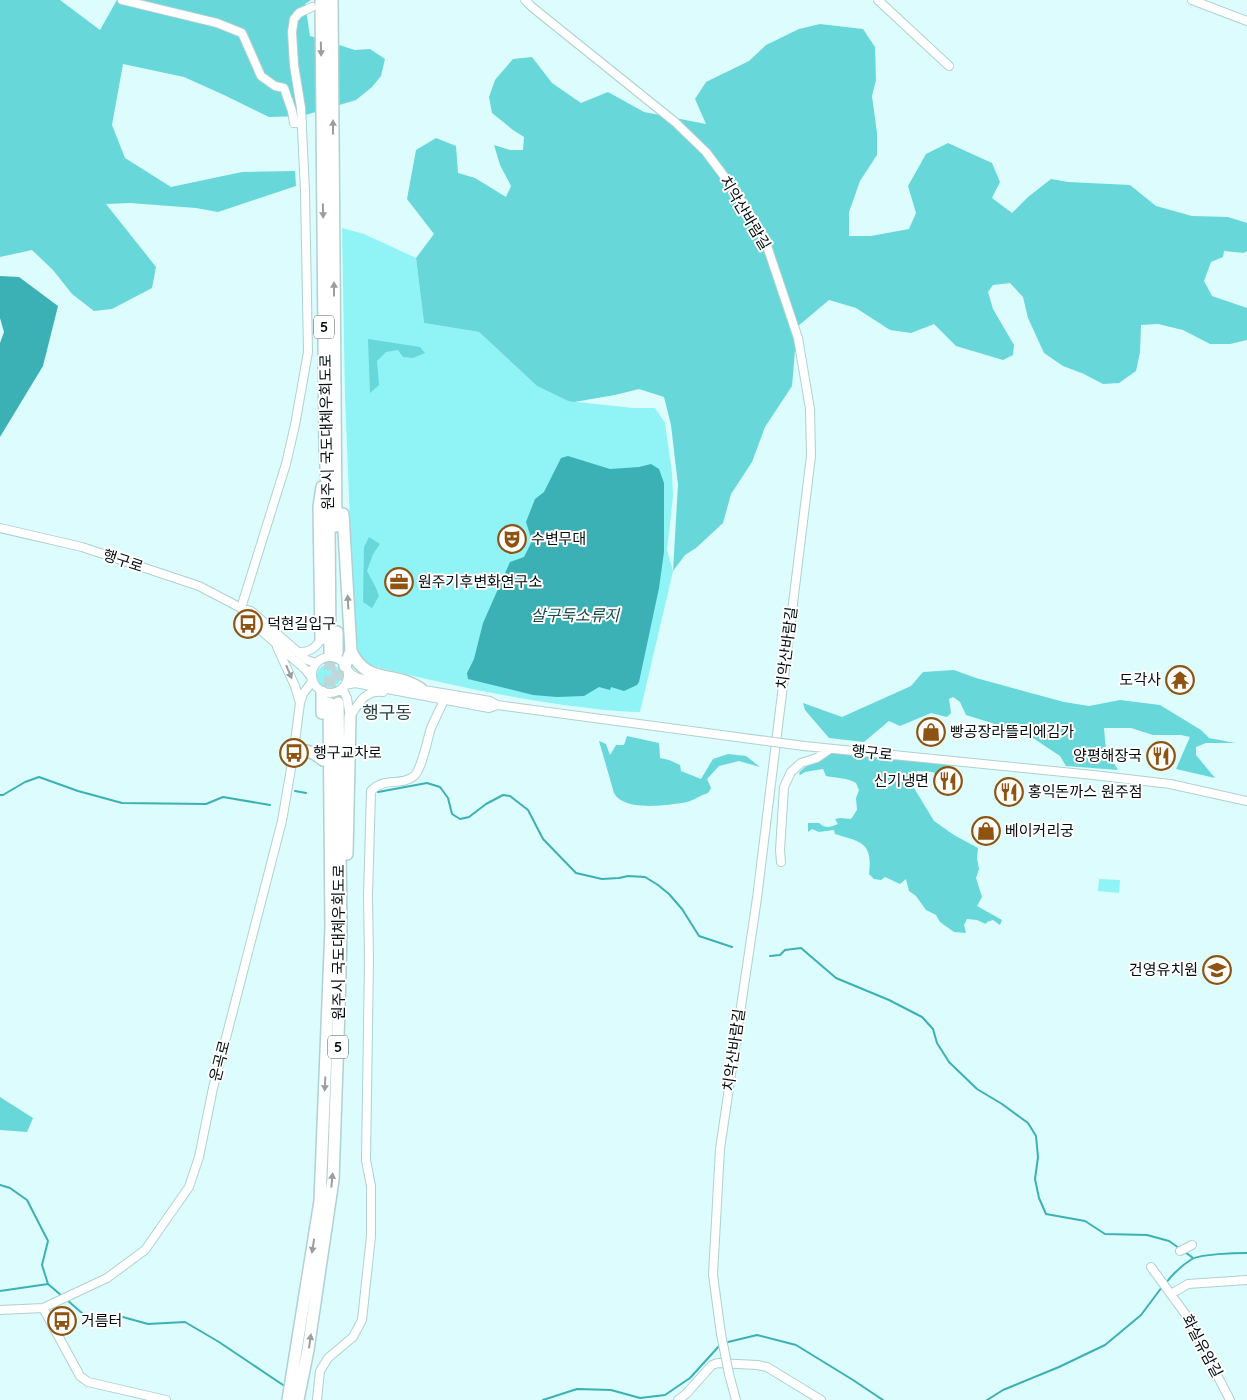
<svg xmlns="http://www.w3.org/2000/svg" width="1247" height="1400" font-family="Quicksand,'Noto Sans KR',sans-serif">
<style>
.green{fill:#90f3f6}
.forest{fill:#67d7da}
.water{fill:#3bb1b5}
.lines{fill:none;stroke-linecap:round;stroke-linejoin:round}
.stream{stroke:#3bb1b5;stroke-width:2}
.highway-tunnel{stroke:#bcd8d9;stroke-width:11;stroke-dasharray:11 5.5;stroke-linecap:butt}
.minor-casing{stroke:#b1d0d0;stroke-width:10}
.highway-casing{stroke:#b1d0d0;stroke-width:14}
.minor{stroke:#fff;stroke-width:8}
.highway{stroke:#fff;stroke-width:11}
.minor-bridge-casing{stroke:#b1d0d0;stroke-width:10;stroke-linecap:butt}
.minor-bridge{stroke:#fff;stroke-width:8}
.oneway{fill:#9b9e9f}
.labels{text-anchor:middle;stroke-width:4;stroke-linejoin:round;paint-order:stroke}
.shield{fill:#fff;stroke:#4f5656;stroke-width:1}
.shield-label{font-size:14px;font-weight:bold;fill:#040d0e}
.street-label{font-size:15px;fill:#040d0e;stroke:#fff}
.poi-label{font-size:15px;fill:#040d0e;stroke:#fff;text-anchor:start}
.water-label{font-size:16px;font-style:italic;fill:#174a4b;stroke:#fff}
.quarter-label{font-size:18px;fill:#244040;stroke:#fff}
</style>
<rect width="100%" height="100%" fill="#dcfcfd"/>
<path class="green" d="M342,228L364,234L416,258L424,323L479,332L537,386L568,401L634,408H655L665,423L672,473L673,496L667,550L673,571L640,712C615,712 590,708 564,705C500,696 436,682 373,666C363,662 360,656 355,647L345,396Z
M317 676a12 12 0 1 1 24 0a12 12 0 1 1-24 0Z
M1099,879L1120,880L1119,893L1098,891Z"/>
<path class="forest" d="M0,0H60L100,30L117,0H311L305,4L310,36L355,50L370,49L385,59L381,76L372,87L356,100L302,116L269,117L224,95L184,77L123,64L112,125L125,158L171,187L242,172L295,171L296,186L218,212L196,208L130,203L106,204L156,267L152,288L112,309L94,311L72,294L53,270L32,250L0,257Z
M820,24L863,29L875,47L876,80L872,96L877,133V155L860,181L849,212V236H871L909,229L916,213L908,186L926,154L948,143L992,163L1000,182L992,198L1012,213L1028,197L1051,179L1068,182L1130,185L1156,206L1192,216L1228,217L1247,223V251L1244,253L1224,251L1223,257L1211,262L1204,281L1212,296L1247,308V340L1230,344H1210L1183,330L1158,324L1141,325L1140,352L1136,371L1119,383L1103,384L1084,374L1063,366L1044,353L1028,318L1023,297L1010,283L993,285L988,292L993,309L1014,345L1013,355L1003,360L956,346L934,324L911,333L890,330L856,308L829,300L797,327L792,386L765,427L752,462L731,494L723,523L696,548L685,555L673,571L678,485L671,425L664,397L639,389L615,395L574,402L568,401L537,386L479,332L424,323L416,258L434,234L407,199L416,150L436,138L456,146L458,173L475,178L506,197L511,186L500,165L494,145L510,150H523L524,137L513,130L492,113L489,97L495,80L513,59L532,57L552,83L581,103L608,92L644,112L706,124L695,99L706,82L749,61L766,45L799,29Z
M368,339L420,347L425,353L413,358L403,357L398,350L386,352L377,361L379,385L370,393Z
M369,537L380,544L373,554L367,571L376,588L379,596L372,608L363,602L364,547Z
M954,670L976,678L1064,702L1089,706L1120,700L1160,705L1201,730L1209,738L1235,743H1206L1196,747V755L1215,778L1176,769L1190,737L1181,735H1153L1131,728H1104L1106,750L1118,770L1066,766L1060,756L1027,734L966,715L960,702L953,697L949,699L951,713L947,717L931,713L900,726L889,721L864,742L829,738L805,710L803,703L842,717L911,686L923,672Z
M627,736L659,743L660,758L669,760L680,765L681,771L701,779L713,759L728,754L746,756L760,767L739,761L719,766L707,779L711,788L708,793C701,795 696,799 690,801C685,803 679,803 674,804C658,806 623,810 614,793L599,741L606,744L610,755L616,745H624Z
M830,751L953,763L945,773H940L937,776L933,772L917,771L914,788L934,821L954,835L978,848L977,858L979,869L976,878L982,897L977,906L1002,920L1000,925L993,920L987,922L986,924L977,920L967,919L964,925L966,933L954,932L940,922L936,915L926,910L916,896L909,891L906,879L900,884L885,877L881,880L874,879L869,874C873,842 861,842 835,834L834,830L819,832L812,829L808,832V823H819C825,829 831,827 838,824L835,819L840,818L851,819L857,810L856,798L859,790L856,783C847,778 837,778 826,776L823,769L805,772L800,775L799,773C804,766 822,757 830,751Z
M0,1097L33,1118L27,1132L0,1130Z"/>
<path class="water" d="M0,276L19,277L58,306L43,366L0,437V343L4,332L0,318Z
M568,456L610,469L639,467L651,464L659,469L664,483V552L659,588L639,682L637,685L624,691L611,687L610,690L599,687L584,696L557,697L533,695L468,679L467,673L474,659L483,623L510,562L524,557L532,541L526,522L535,499L544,492L561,458Z"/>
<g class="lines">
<path class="stream" d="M295,791L306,793
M378,792L427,783L440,787L448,798L452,814L460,819L469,817L486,804L503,795L510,796L528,810L543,839L576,873L602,879L619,878L628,876L645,877L658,885L669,894L682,909L699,936L732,947
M0,795H3L25,782L39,777L78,791L122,803L206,804L223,797L270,805
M770,956L780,955L785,950L801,948L836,978L889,1000L922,1017L933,1029L937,1043L949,1062L977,1089L1002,1104L1028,1123L1036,1136L1038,1157L1035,1179L1039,1198L1046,1214L1085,1221L1105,1234L1147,1235L1169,1241L1179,1248
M0,1185L10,1188L27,1200L48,1241L42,1265L48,1284L62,1296
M1185,1252L1193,1258
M1165,1284C1172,1275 1182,1265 1192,1259C1201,1254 1235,1253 1247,1253
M0,1291L48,1284
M67,1300L90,1320L112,1314L148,1324L185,1322L219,1342L286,1387
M724,1343L757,1335L796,1345L853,1380L883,1400
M543,1400L577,1389L611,1390L640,1398L665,1395L690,1378L720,1345
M987,1400L1003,1390L1059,1367L1105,1345L1141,1315L1162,1287"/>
<path class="highway-tunnel" d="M337,653L338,703
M329,703L330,653"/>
<defs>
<path id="minor" d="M122,0L217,23L242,33L261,76L275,86L284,88L292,111L294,123L302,122
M525,0L532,7L675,122L706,152L736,192L765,240L798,338L810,409L811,456L757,898L720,1149L713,1275L721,1334
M878,0L949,66
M1192,0L1247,21
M0,528L82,547L199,586L241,608L251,611L307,660L316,663
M277,647L295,686L300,703
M299,652C309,652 315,649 321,639
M312 675a18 18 0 1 1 36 0a18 18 0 1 1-36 0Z
M347,669L351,674L358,678L406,686
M311,677L306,670L247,618L241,608L286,464L295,425L308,352L305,191L301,108L294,65L292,32L294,19L299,13L312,7
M345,685L355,683L489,708L497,705
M342,688L347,698L350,717
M418,689L490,701L497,705L729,736
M350,717C359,703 364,690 383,692
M804,746L1093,775L1170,784L1247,801
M781,862L780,850L784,787L791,772L801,763L817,758L830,749
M1180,1251L1192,1245
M1151,1267L1186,1315L1230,1400
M1171,1294L1188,1284L1247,1280
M43,1308L80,1376L88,1382L166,1400
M0,1310L43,1308L107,1278L145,1250L189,1187L199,1157L213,1088L282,821L293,757L300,703L303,694L311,683L312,679
M729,1374L736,1400
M317,1400L320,1371L328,1358L353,1337L362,1320L371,1236V1186L366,1160L369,960L368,896L371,791C385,776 401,787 414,776C422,769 427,740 431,728C435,719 440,709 444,700
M678,1400L686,1394L712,1365L718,1363L757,1365L767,1367L821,1400"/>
<path id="highway" d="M321,0L325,450L329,515L330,653
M332,0L336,526
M343,514L351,651C367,686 395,670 421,689
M337,632V653
M321,639L319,507L322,487
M345,666L351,651
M322,692V713
M293,757C303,746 313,752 323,760
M347,854L350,717
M288,1400L320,1201L331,927L329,703
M298,1400L308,1350L333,1180L339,1009L341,930L338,703"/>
</defs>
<use href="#minor" class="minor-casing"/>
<use href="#highway" class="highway-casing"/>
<use href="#minor" class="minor"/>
<use href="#highway" class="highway"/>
<defs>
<path id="minor-bridge" d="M729,736L804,746
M721,1334L729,1374"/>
</defs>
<use href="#minor-bridge" class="minor-bridge-casing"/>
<use href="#minor-bridge" class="minor-bridge"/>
</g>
<defs><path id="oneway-solid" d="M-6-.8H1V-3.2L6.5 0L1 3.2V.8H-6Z" transform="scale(1.25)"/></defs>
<g class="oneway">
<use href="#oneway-solid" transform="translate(321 49) rotate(89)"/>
<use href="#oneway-solid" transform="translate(333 127) rotate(-90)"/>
<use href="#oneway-solid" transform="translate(323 211) rotate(89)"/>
<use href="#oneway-solid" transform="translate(334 289) rotate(-90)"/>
<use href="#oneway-solid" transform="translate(348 602) rotate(-93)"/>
<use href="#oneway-solid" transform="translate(289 672) rotate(67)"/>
<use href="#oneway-solid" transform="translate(325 1084) rotate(93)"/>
<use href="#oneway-solid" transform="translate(332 1180) rotate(-85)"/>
<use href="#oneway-solid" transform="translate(313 1246) rotate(99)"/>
<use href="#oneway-solid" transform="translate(310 1341) rotate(-82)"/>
</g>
<defs>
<symbol id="theatre-ring" viewBox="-11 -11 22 22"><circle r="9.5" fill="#fff" stroke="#8e5311" stroke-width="1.5"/><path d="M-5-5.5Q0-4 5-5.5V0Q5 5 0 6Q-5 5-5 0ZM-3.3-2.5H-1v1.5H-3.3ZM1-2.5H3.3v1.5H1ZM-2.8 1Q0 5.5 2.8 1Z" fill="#8e5311"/></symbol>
<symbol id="office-ring" viewBox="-11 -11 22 22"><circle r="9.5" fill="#fff" stroke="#8e5311" stroke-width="1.5"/><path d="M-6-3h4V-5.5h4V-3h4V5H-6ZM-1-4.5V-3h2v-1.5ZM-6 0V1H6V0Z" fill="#8e5311"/></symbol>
<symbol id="bus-ring" viewBox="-11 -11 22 22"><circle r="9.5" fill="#fff" stroke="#8e5311" stroke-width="1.5"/><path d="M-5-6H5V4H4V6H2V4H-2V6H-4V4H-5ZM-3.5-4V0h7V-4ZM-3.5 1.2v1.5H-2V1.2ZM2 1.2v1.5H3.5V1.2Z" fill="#8e5311"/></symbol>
<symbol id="temple-ring" viewBox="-11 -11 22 22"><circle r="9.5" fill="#fff" stroke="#8e5311" stroke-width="1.5"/><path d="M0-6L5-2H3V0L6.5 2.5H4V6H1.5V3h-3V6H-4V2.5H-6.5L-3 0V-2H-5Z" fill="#8e5311"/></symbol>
<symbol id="shop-ring" viewBox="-11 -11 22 22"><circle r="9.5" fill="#fff" stroke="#8e5311" stroke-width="1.5"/><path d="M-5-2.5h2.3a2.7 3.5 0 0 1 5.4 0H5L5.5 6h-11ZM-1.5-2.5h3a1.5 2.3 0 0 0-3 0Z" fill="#8e5311"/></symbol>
<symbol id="restaurant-ring" viewBox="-11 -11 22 22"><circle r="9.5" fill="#fff" stroke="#8e5311" stroke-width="1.5"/><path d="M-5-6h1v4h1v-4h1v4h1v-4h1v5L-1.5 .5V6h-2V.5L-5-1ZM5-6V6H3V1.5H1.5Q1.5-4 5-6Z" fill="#8e5311"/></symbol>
<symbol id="school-ring" viewBox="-11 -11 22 22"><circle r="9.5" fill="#fff" stroke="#8e5311" stroke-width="1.5"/><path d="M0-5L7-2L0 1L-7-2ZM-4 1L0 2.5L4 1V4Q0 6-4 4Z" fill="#8e5311"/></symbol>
</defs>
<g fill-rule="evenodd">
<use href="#theatre-ring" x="496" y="523" width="32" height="32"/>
<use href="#office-ring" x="383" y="566" width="32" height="32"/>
<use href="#bus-ring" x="232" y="608" width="32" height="32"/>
<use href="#temple-ring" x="1164" y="664" width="32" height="32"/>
<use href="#shop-ring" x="915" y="716" width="32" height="32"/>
<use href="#bus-ring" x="278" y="737" width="32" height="32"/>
<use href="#restaurant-ring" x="1145" y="740" width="32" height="32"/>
<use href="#restaurant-ring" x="932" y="765" width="32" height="32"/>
<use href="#restaurant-ring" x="993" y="776" width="32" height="32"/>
<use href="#shop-ring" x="970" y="815" width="32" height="32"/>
<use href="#school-ring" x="1201" y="954" width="32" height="32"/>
<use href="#bus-ring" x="46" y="1305" width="32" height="32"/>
</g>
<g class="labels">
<g class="shield">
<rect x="314" y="315.5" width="20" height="23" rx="4"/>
<rect x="328" y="1035.5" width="20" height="23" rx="4"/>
</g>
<g class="shield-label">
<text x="324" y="332">5</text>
<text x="338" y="1052">5</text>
</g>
<g class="street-label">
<text transform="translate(745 213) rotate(59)" y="5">치악산바람길</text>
<text transform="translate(327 432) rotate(-91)" y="5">원주시 국도대체우회도로</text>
<text transform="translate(123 561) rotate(18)" y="5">행구로</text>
<text transform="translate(787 648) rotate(-83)" y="5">치악산바람길</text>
<text transform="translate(872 753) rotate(6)" y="5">행구로</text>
<text transform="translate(339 942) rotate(-90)" y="5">원주시 국도대체우회도로</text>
<text transform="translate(734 1050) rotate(-82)" y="5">치악산바람길</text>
<text transform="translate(220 1061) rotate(-76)" y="5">운곡로</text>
<text transform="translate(1202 1346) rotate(62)" y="5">화실유암길</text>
</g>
<g class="poi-label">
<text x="531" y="544">수변무대</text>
<text x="418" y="587">원주기후변화연구소</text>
<text x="267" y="629">덕현길입구</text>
<text x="1161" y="685" text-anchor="end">도각사</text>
<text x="950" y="737">빵공장라뜰리에김가</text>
<text x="313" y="758">행구교차로</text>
<text x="1142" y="761" text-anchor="end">양평해장국</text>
<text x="929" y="786" text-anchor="end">신기냉면</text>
<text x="1028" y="797">홍익돈까스 원주점</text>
<text x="1005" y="836">베이커리궁</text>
<text x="1198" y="975" text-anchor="end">건영유치원</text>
<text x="81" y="1326">거름터</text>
</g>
<g class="water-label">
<text x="575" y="621">살구둑소류지</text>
</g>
<g class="quarter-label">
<text x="387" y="719">행구동</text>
</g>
</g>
</svg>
